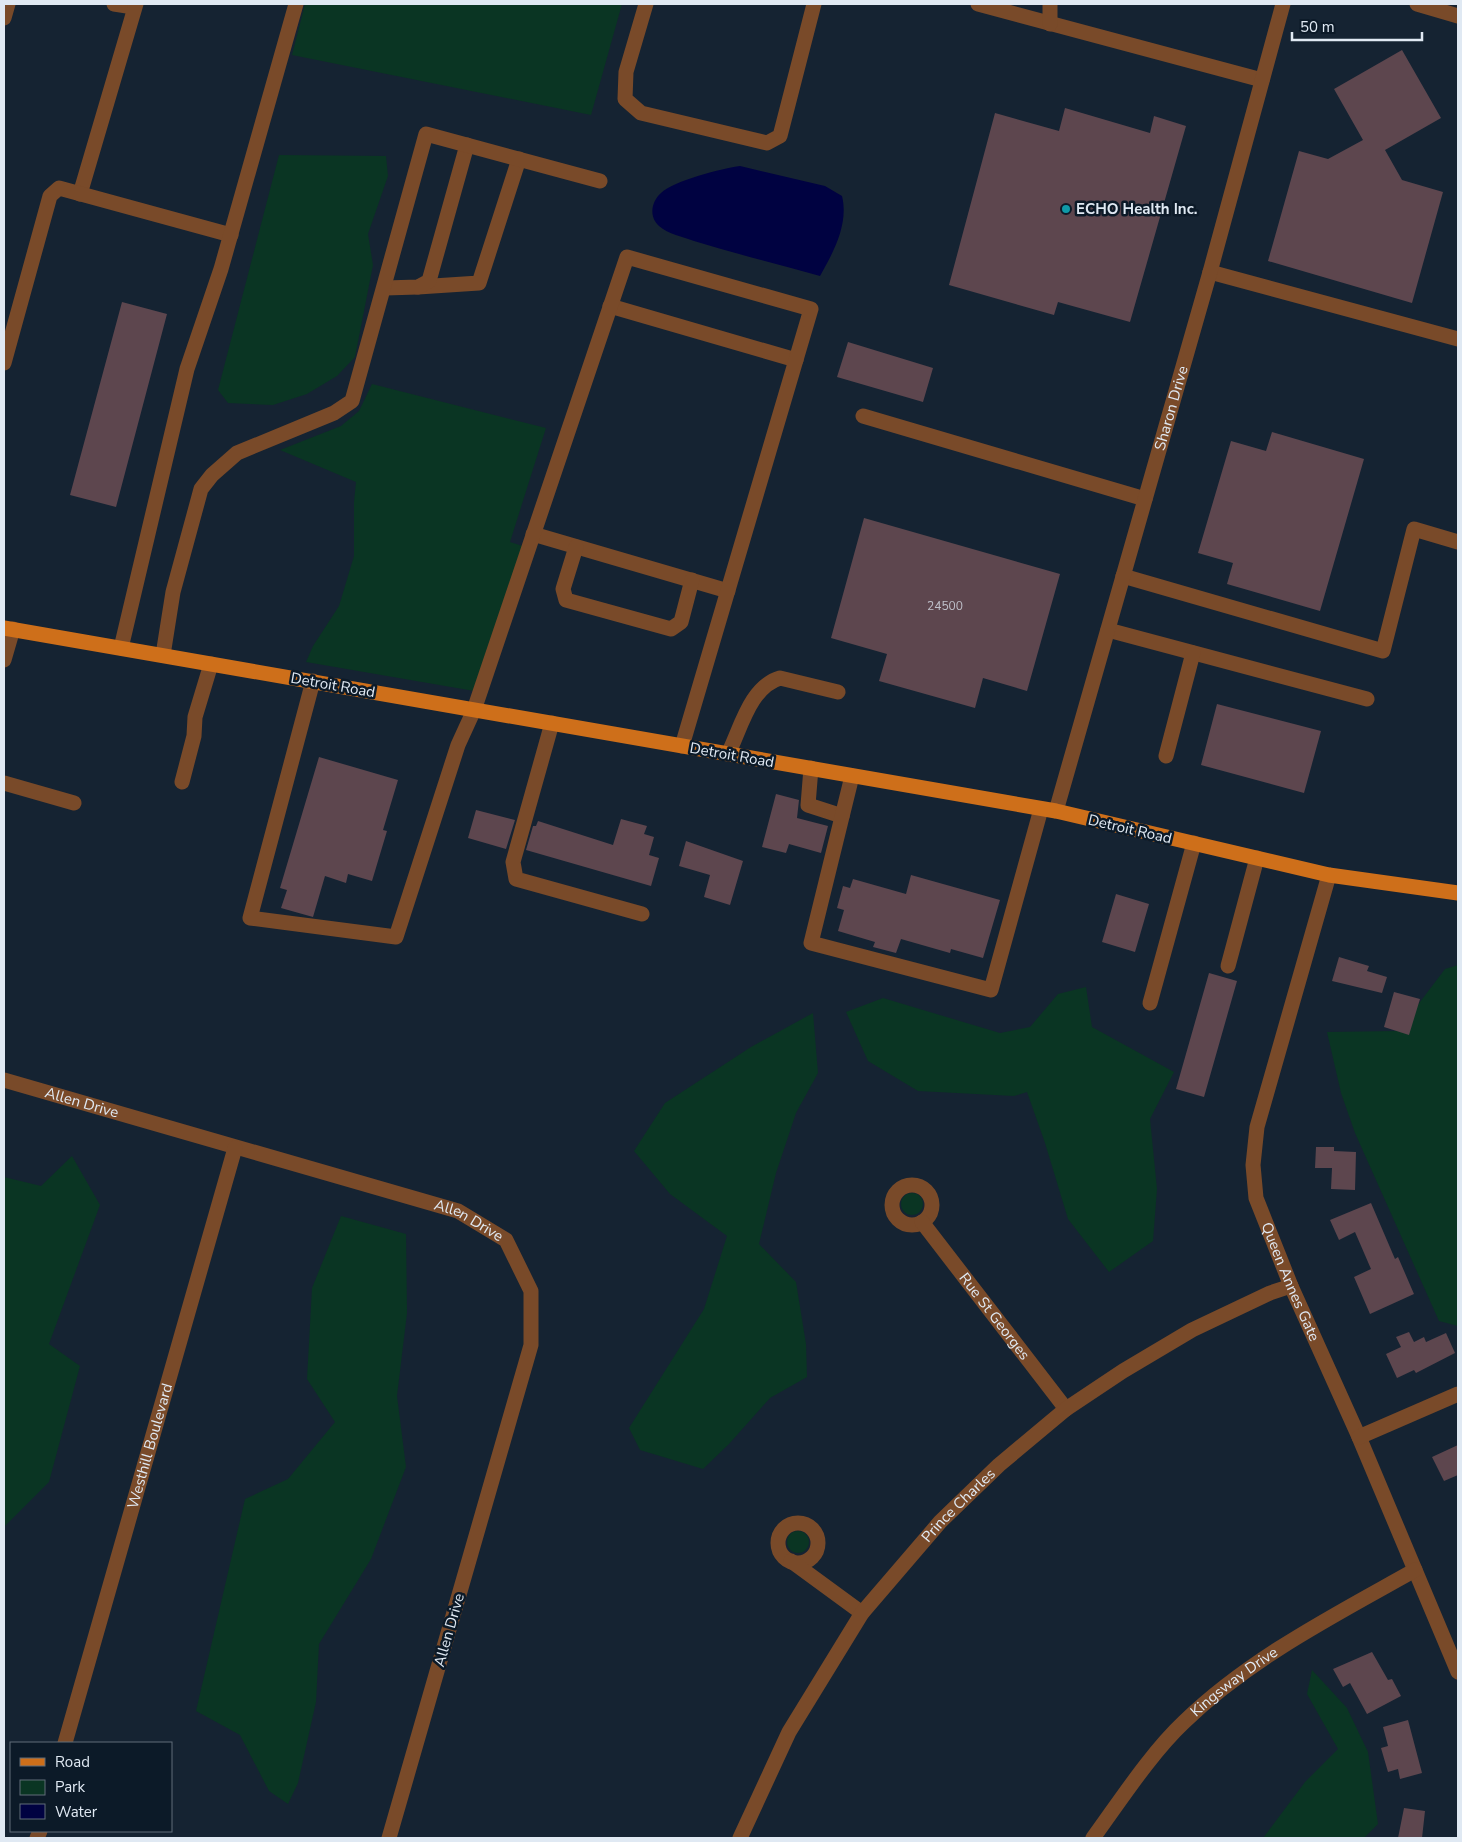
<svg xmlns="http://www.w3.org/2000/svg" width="1462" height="1842" font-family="'Nunito Sans',sans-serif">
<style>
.green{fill:#0a3523}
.water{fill:#000241}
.building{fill:#5d464e}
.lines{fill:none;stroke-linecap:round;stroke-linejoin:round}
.minor{stroke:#794a29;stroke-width:15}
.major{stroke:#ce6f1a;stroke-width:15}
.culture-dot{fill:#0f9aa8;stroke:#0c1a28;stroke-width:2}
.labels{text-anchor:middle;stroke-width:5;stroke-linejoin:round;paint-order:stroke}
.number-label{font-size:12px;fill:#bfc0ca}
.poi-label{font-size:15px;font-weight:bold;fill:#e0e9f3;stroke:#0c1a28;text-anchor:start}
.street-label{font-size:15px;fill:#e0e9f3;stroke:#0c1a28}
</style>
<rect width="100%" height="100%" fill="#152332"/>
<path class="green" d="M305,4H622L591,115L292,55Z
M279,155L386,156L388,176L368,234L373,265L355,357L337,376L307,394L273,405L228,403L218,390Z
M372,384L546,428L510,542L529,548L480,692L306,662L313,646L339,606L354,556V502L356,482L280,450L341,426L359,411Z
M1458,965V1326L1439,1321L1355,1133L1341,1093L1327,1032L1398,1031L1445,969Z
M1086,987L1092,1027L1174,1072L1150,1119L1157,1189L1153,1241L1109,1272L1068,1219L1045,1143L1027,1092L1014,1096L918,1091L868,1061L846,1012L883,998L1000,1033L1030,1027L1058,994Z
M813,1013L818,1073L796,1113L776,1173L759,1244L796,1282L806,1344L807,1377L770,1398L729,1444L703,1469L640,1450L629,1428L704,1309L727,1236L670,1194L634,1151L665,1103L751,1047Z
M72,1156L100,1205L49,1344L80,1366L49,1482L4,1527V1177L41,1186Z
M901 1204a11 11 0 1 1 22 0a11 11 0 1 1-22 0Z
M341,1216L406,1234L407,1313L397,1396L406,1467L371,1559L319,1644L316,1702L298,1783L288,1804L269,1791L240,1735L196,1711L245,1499L288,1479L335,1422L307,1379L312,1288Z
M787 1542a11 11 0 1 1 22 0a11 11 0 1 1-22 0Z
M1312,1670L1347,1708L1368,1752L1378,1824L1364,1838H1263L1305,1782L1338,1749L1307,1694Z"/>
<path class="water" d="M740,166L825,186L842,196C849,224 833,253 820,276C778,264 736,254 694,241C683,237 668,234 659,226C648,216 652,201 661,193C673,181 723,168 740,166Z"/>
<path class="building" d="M1402,50L1441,118L1385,150L1402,180L1443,192L1412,303L1268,261L1299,151L1328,159L1363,140L1334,89Z
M1065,108L1150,133L1154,116L1186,126L1130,322L1058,302L1054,315L949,285L995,113L1059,131Z
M122,302L167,314L116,507L70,495Z
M848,342L933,368L923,402L837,377Z
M1272,432L1364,459L1320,611L1227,584L1233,563L1198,553L1231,441L1266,451Z
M864,518L1060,574L1027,691L983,678L975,708L879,681L887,654L831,638Z
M1217,704L1321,731L1304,793L1201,765Z
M319,757L398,780L383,830L387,831L372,881L348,874L346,883L325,876L313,917L281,908L287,890L280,888Z
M776,794L799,800L797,818L828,826L821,853L789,844L786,853L762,847Z
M476,810L515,820L506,849L468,838Z
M621,819L647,826L644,834L654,837L649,855L659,858L651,886L526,850L533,826H536L538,821L613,845Z
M686,841L743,861L730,905L704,897L710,875L679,866Z
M911,875L1000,900L983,958L951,949L950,953L901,939L896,953L873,947L875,942L838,931L844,910L837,908L843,886L850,888L853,879L906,894Z
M1116,894L1149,904L1135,952L1102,942Z
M1339,957L1369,966L1367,971L1387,977L1382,993L1332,981Z
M1209,973L1237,981L1204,1097L1176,1089Z
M1394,992L1420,999L1409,1035L1384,1027Z
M1316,1147H1334V1151L1356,1152L1355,1190L1331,1189L1332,1168H1315Z
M1371,1203L1395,1259L1398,1257L1414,1294L1370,1314L1354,1277L1371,1269L1355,1232L1339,1240L1330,1220Z
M1409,1332L1414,1342L1424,1337L1426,1342L1446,1333L1455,1353L1416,1373L1414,1370L1397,1378L1386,1354L1401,1347L1396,1337Z
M1458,1445V1475L1444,1481L1432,1457Z
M1372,1652L1388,1680L1392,1679L1401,1696L1367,1714L1350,1683L1343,1687L1333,1669Z
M1408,1720L1422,1773L1400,1779L1398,1769L1388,1772L1381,1748L1388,1746L1383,1727Z
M1404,1808L1425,1811L1422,1838H1398Z"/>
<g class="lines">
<g class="minor">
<path d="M114,4L127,6L133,4"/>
<path d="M646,4L626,72L625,99L641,113L767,143L780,136L814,4"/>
<path d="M978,4L1262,80"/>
<path d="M1050,4V24"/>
<path d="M1417,4L1458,16"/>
<path d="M4,18L8,4"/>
<path d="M80,194L136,4"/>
<path d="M1210,272L1458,339"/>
<path d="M418,287L479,283L519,159"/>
<path d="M385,288L418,287L429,281L467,145"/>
<path d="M610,306L796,360"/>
<path d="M4,363L50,196L59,188L231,235"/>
<path d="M863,416L1145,499"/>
<path d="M533,534L728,591"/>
<path d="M576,547L563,589L566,600L671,629L681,622L692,580"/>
<path d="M1123,576L1383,651L1414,529L1458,542"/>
<path d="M1108,630L1367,699"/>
<path d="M121,648L187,369L221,269L296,4"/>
<path d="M163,655L173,592L201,489L212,475L237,453L334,413L352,401L426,134L600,181"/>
<path d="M4,660L13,629"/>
<path d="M313,681L250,918L396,937L458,745L474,710L627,257L811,309L682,746"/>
<path d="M552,723L513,862L516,879L642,914"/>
<path d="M728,754C741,728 750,687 780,678L838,692"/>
<path d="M1166,756L1193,653"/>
<path d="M811,768L808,805L842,816"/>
<path d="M852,776L811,943L991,990L1041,809"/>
<path d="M182,782L194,736L195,717L211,664"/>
<path d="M4,783L74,803"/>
<path id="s1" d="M1056,811L1210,272L1283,4"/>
<path id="s2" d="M1329,875L1257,1127L1253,1165L1256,1198L1291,1286L1359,1437L1458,1672"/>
<path d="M1228,966L1257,858"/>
<path d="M1150,1003L1194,843"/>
<path id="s3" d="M4,1080L458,1211L506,1240L531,1291V1345L389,1838"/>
<circle cx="912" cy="1205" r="20"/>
<path id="s4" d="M922,1222L1066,1409"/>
<path d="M1359,1437L1458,1394"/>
<circle cx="798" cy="1543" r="20"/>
<path d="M791,1561L862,1613"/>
<path id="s5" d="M65,1743L235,1148"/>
<path d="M37,1838L40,1831"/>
<path id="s6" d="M740,1838L789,1732L862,1613L940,1522L999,1465L1066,1409L1123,1371L1192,1330L1270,1293L1291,1286"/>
<path id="s7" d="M1093,1838C1120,1801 1151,1753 1184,1722C1250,1658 1335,1615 1415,1570"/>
</g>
<path class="major" d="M4,628L1056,811L1329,875L1458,893"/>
</g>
<circle class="culture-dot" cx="1066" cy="209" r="5"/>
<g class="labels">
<g class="number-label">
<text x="945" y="610">24500</text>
</g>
<g class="poi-label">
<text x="1076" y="214">ECHO Health Inc.</text>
</g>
<g class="street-label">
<text dy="5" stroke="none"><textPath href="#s1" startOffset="419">Sharon Drive</textPath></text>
<text transform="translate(333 685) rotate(10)" y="5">Detroit Road</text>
<text transform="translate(732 755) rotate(10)" y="5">Detroit Road</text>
<text transform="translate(1130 829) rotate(13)" y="5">Detroit Road</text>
<text dy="5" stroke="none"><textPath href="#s3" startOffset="81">Allen Drive</textPath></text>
<text dy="5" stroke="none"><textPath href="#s3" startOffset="486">Allen Drive</textPath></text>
<text dy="5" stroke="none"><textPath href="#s2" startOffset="424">Queen Annes Gate</textPath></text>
<text dy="5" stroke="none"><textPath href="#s4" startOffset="119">Rue St Georges</textPath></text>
<text dy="5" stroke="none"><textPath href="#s5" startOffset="309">Westhill Boulevard</textPath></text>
<text dy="5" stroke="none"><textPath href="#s6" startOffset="401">Prince Charles</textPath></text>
<text transform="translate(449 1630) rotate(-74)" y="5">Allen Drive</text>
<text dy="5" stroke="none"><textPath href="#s7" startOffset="212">Kingsway Drive</textPath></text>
</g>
</g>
<rect width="1462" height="1842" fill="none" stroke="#e0e9f3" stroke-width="10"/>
<rect x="10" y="1742" width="162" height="90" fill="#0c1a28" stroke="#616d79"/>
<rect x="20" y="1758" width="25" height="8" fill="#ce6f1a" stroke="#616d79"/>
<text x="55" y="1767" font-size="15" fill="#e0e9f3">Road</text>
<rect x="20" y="1780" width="25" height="15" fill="#0a3523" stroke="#616d79"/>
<text x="55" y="1792" font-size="15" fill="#e0e9f3">Park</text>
<rect x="20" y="1804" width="25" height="15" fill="#000241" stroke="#616d79"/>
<text x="55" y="1817" font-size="15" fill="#e0e9f3">Water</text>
<path d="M1292 32v8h130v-8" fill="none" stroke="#e0e9f3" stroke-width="2.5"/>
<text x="1300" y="32" font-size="15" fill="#e0e9f3" stroke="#0c1a28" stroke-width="4" paint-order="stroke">50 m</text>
</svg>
